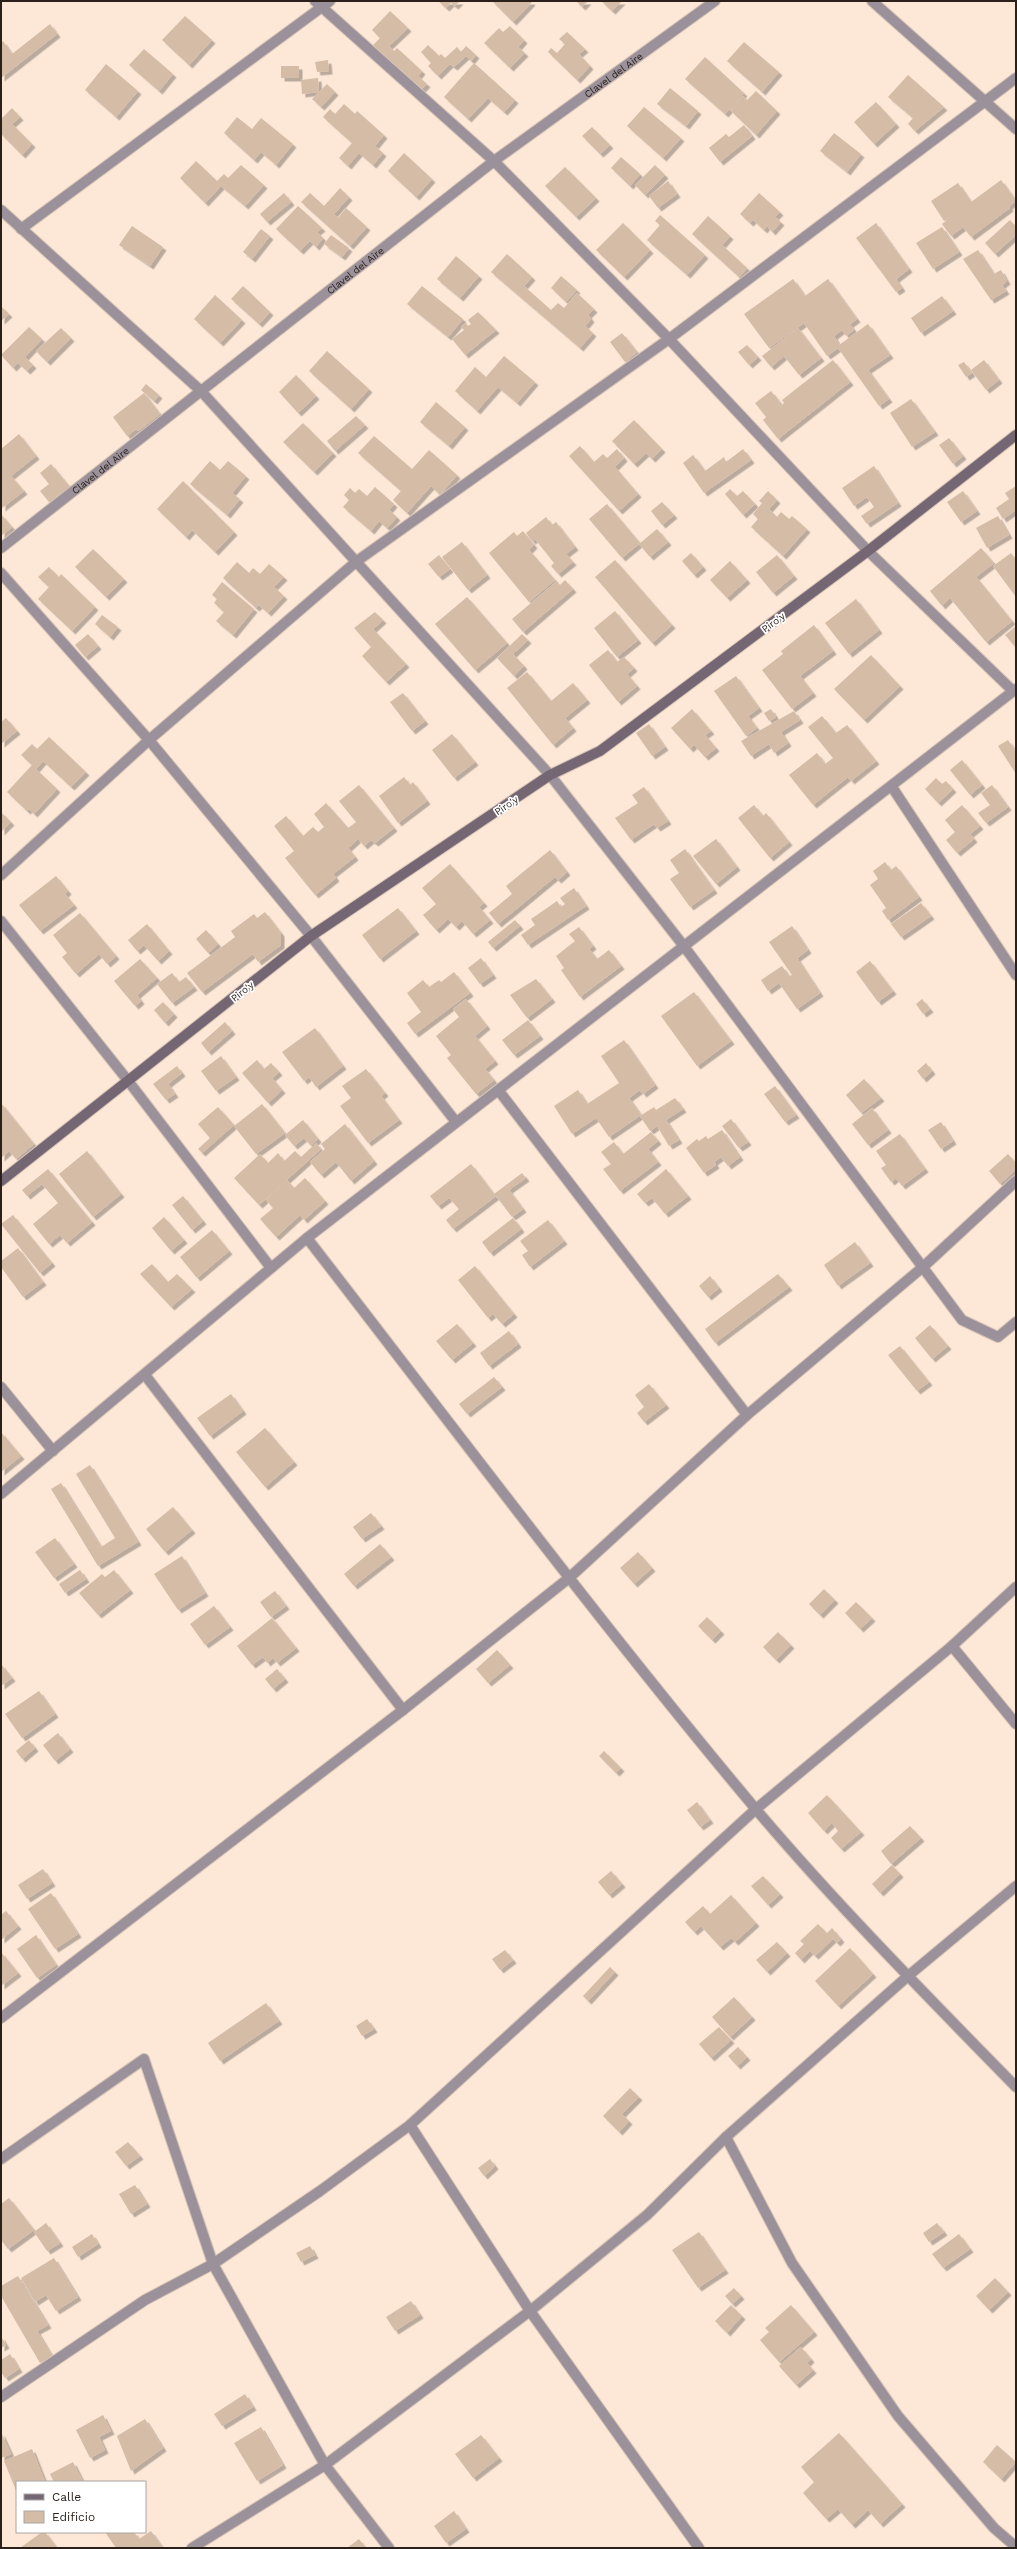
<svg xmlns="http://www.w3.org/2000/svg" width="1017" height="2549" font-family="'Work Sans',sans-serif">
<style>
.building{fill:#d5bca7;filter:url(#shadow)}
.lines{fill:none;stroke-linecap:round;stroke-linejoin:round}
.minor-casing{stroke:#d7c4b5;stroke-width:12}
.secondary-casing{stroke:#d7c4b5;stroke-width:12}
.minor{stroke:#9b919a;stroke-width:10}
.secondary{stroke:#746673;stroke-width:10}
.labels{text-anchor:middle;stroke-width:3.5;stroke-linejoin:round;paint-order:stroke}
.street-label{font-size:10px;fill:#2b211a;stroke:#fff}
</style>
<defs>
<filter id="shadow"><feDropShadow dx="3.5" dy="3.5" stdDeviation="0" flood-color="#0004"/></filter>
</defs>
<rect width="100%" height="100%" fill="#fde8d7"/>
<path class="building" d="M438,1H460L455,6L451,3L446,8Z
M492,1H531L532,2L513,22Z
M576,1H588L582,7Z
M601,1H622L612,11Z
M390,11L408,28L389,46L394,51L397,48L422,71L418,76L427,84L420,91L373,45L380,38L372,30Z
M185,16L212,40L189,65L162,40Z
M50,24L57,34L1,78V43L3,41L12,54Z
M510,26L524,40L518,47L525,53L510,68L484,43L499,28L503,32Z
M567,32L585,49L579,54L590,66L577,80L548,52L551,48L557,53L565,44L559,39Z
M744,42L779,72L762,92L727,61Z
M428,45L439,56L441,54L445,58L457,47L461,52L466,46L476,55L471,61L466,56L454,67L450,64L438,76L428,66L431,63L421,52Z
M144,49L173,74L159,91L129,65Z
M705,57L744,93L725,114L685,79Z
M328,60L329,71L317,72L315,62Z
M474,63L515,100L504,112L488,98L468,119L444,97Z
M106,64L138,91L116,117L85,90Z
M281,66H299V78H281Z
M908,75L944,107L915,131L908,124L913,118L888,97Z
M318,78L319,92L327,84L335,92L321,107L312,99L319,92L302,94L301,80Z
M670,88L698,111L686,126L657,104Z
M756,91L777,111L756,135L730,110L743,96L747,100Z
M876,102L896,124L874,144L854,122Z
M344,104L355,114L357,111L384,135L375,146L383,153L373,165L359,153L348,166L339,158L352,143L323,117L330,109L335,114Z
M644,107L681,138L663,158L627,126Z
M12,108L20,117L12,124L32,144L22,155L1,134V119Z
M237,117L252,129L261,118L293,144L276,165L261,152L254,160L224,133Z
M744,125L752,136L720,162L709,148L726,134L729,137Z
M592,127L610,145L600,154L582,136Z
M834,133L861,154L847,172L820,151Z
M404,153L432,179L416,197L388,171Z
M621,157L640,174L630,186L611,168Z
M196,161L217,181L224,174L228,178L241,165L264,185L245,206L221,186L205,203L180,178Z
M655,165L665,175L645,195L635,185Z
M565,167L596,198L576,217L545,186Z
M1001,180L1016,201L1009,206L1010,208L971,237L963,227L951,236L942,224L958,212L944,221L931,201L958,183L971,202Z
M668,181L677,194L658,208L649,196Z
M340,188L349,197L334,214L338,218L346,208L367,227L350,246L301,202L310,193L324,206Z
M284,193L291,202L267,222L260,214Z
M759,193L780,212L775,217L781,222L772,232L767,226L764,230L753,220L750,223L740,214Z
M298,206L322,228L317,232L323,238L316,247L310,241L300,251L276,229Z
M660,215L705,255L687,275L647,240L660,225L655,221Z
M708,216L730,236L722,245L747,268L739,277L692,234Z
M1010,220L1016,227V235L995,254L985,243Z
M623,223L650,250L624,277L596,250Z
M876,223L909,269L896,279L902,288L896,292L856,238Z
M132,226L163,247L150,266L119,245Z
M942,227L959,252L933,269L916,243Z
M261,229L270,236L252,259L243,252Z
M331,235L349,248L342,257L324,244Z
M978,250L994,274L1001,270L1007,281L1002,285L1006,291L991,300L963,259Z
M507,254L532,277L524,286L551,310L558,303L564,308L577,293L594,309L588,315L591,319L585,326L593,333L580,348L491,272Z
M456,256L479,276L460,298L437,279Z
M561,276L577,290L566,302L551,288Z
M793,279L805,296L828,279L857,319L850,324L854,330L846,336L842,330L834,336L839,345L868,324L890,355L868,370L889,399L879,406L838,348L827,356L804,323L769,348L744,314Z
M243,286L270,312L259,324L231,299Z
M422,286L463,319L448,337L407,304Z
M215,295L242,320L220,343L194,319Z
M942,296L953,311L921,333L911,318Z
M1,306L9,314L1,321Z
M478,312L496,330L465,355L452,339L464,330L461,327L466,323L468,326L471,324L468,320Z
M29,327L42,339L25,357L33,365L27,371L18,363L13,368L1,355Z
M61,328L71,338L47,362L36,351Z
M798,328L821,358L799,375L784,356L771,367L762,356Z
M622,333L637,352L625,362L610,342Z
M747,345L758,357L749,365L738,352Z
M327,351L369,389L351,409L309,371Z
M504,356L535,382L517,403L498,387L477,411L455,391L475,367L486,377Z
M833,360L850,382L778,439L763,420L766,417L755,403L771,391L782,405L784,403L782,400Z
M984,360L999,380L986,390L971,370Z
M964,362L972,373L966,377L958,365Z
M296,375L316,396L298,413L279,392Z
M146,384L159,395L154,401L141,390Z
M144,393L160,414L138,431L136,429L127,436L113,417Z
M911,399L935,432L912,447L890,413Z
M436,402L465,427L449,446L420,422Z
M356,416L365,425L335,451L327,441Z
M634,420L662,449L652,459L646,453L634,464L612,441Z
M303,423L333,453L314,472L283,442Z
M19,434L36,456L11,476L24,491L2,508L1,449Z
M374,436L412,469L429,450L457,475L440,495L431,486L407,513L393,500L401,491L358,453Z
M949,438L963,456L953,464L939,445Z
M580,446L594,462L603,454L607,458L617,449L624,458L615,467L638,494L619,511L569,456Z
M743,449L751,460L704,493L683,463L693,455L705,471L724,457L726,462Z
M210,461L220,470L228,461L246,476L232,493L240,499L227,515L190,484Z
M51,464L69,486L49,502L40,491L49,484L40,473Z
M874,466L898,503L867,524L861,516L874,507L867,497L854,506L842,488Z
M183,481L234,532L215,552L192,530L186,537L157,509Z
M1016,486V510L1003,519L996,508L1009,499L1005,493Z
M375,487L394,504L389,510L397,517L387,528L379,521L371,531L343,507L349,500L344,495L350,488L355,493L359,489L367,496Z
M730,489L737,496L743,491L755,504L743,515L725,494Z
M768,491L777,500L769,509L777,517L781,512L789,519L792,516L807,529L783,556L751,527L758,519L753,514L762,503L759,501Z
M963,491L977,511L961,522L947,502Z
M662,502L674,515L662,525L651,511Z
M607,504L640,543L622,558L589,519Z
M1,514L12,527L1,536Z
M998,516L1009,535L987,548L976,528Z
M546,517L552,525L556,522L575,547L566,554L573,562L558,574L551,566L554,563L535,539L532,541L526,533Z
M657,529L668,542L650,557L639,544Z
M523,531L534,545L529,550L555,580L529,602L489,553L514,532L517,536Z
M462,542L487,575L468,590L442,557Z
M981,548L994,563L976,577L1012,621L986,642L950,598L942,606L930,591Z
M93,549L124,579L106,597L75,567Z
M691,553L703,567L694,575L682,561Z
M1011,553L1016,560V597L993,566Z
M439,555L450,569L439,577L428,564Z
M777,555L794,576L773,593L756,572Z
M615,560L672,625L652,643L595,577Z
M730,561L747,580L727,598L710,580Z
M237,562L249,573L253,568L260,574L269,564L284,577L274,587L284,596L268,613L259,605L256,608L223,578Z
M49,567L59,577L61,574L95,607L72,631L38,599L49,587L38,577Z
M565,580L573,589L523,632L512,619L557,581L560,585Z
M222,582L254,609L233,635L216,621L224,612L214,603L217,599L212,595Z
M467,597L507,643L475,670L435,624Z
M856,599L879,630L849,654L825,623Z
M615,611L638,640L617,657L594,628Z
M375,612L383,620L373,629L406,664L386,682L362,656L371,647L354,628Z
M102,615L118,627L110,637L95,624Z
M814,625L833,651L800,676L813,693L792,709L762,670L783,654L781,651Z
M1016,626V648L1005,635Z
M88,634L98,646L85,657L75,645Z
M522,634L528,640L513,654L524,666L514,676L497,658Z
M608,650L617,662L624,657L634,668L627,674L637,686L618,702L589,665Z
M871,655L900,686L864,720L834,689Z
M527,672L551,701L573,683L587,700L565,718L573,728L553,745L507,688Z
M736,676L759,708L748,716L757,728L746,736L714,691Z
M403,693L425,721L412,731L390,702Z
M692,709L711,731L705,735L716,748L705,757L694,745L690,749L671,728Z
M771,709L776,717L769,721L764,713Z
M794,711L800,720L781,732L788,743L774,753L769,744L751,756L741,741Z
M822,716L836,733L847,725L876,761L851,781L848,777L813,805L789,775L817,753L825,764L833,758L808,727Z
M6,718L17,731L1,744V722Z
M649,724L665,747L652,756L636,733Z
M452,734L475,762L454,778L432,750Z
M49,737L86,772L71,787L43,761L36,769L57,789L34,814L29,809L27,811L7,792L32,765L21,755L32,744L37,749Z
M1008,740L1016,752V774L998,746Z
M962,760L982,785L970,795L950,770Z
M404,777L410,785L413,782L427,801L398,823L379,796Z
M936,778L942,784L946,781L953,789L938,803L925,789Z
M359,785L394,828L375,843L371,840L364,846L358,839L348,848L355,857L333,874L336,878L315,895L285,858L294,851L274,826L286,816L303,836L313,827L318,832L324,827L314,814L326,803L348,828L356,822L339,801Z
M992,785L1008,807L986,823L978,813L990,805L981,793Z
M644,787L668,821L657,828L654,824L631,840L615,818L638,803L632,795Z
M754,805L763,816L766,813L789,842L770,858L738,818Z
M962,805L980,826L970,834L974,839L957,853L946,840L955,832L945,820Z
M1,812L11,822L1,832Z
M716,839L737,867L716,884L693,856Z
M685,849L714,890L690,907L670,879L679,873L670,860Z
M550,850L567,872L558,880L555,877L498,924L489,913L512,894L506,886Z
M885,862L891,870L896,866L919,897L888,920L882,911L886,908L870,885L878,879L873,871Z
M450,864L484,903L479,907L490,920L473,934L462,921L456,927L448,919L436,930L423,915L436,904L422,888Z
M56,876L68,891L65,894L74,905L40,931L19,905Z
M574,888L586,906L528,945L521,935L535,925L531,919L557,901L561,907L565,904L560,898Z
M921,903L931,916L901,937L891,924Z
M398,908L416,931L380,959L362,935Z
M265,912L281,933V945L258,962L253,954L202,992L187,973L235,937L231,931L254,914L257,918Z
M80,913L116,956L107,964L99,954L76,974L62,957L67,953L53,935Z
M515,920L520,926L493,948L488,942Z
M147,924L169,951L158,961L144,945L137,951L128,940Z
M792,926L808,950L797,958L820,993L797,1009L779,983L768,991L761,980L782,966L789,976L792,975L769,942Z
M579,927L593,946L589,949L597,959L609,950L621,966L580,997L561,970L564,968L556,956L575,941L569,934Z
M206,930L218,944L208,953L196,939Z
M481,958L493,975L480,984L468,968Z
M140,959L157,978L137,995L141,1001L135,1006L114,981Z
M870,961L893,991L878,1002L856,972Z
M454,972L470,993L415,1034L407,1023L421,1012L407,993L423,980L429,987L439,980L441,982Z
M172,973L179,982L186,977L194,987L172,1003L157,984Z
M536,979L552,999L527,1018L510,995Z
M694,992L731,1041L697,1066L661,1016Z
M466,999L487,1026L475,1036L495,1061L485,1069L494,1080L476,1094L447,1058L451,1055L436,1036L459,1017L453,1009Z
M922,999L930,1009L923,1014L916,1004Z
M163,1002L174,1014L165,1023L154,1010Z
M528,1020L540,1036L514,1055L502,1040Z
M225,1022L232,1031L208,1052L201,1043Z
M315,1028L343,1066L316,1087L309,1077L304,1081L282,1052Z
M624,1040L655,1085L643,1094L640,1090L629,1098L641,1115L609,1137L596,1118L572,1134L554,1106L578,1090L587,1104L619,1083L601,1056Z
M221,1056L236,1077L216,1091L201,1071Z
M257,1060L264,1069L271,1063L279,1072L272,1078L282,1090L268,1103L242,1073Z
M926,1063L932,1071L923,1079L917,1071Z
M177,1066L182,1073L168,1084L175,1094L166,1100L153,1084Z
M366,1069L385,1093L381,1096L399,1120L368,1143L340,1106L351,1098L342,1086Z
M864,1079L881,1098L861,1113L846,1095Z
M775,1086L796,1115L785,1122L764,1094Z
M675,1098L683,1109L666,1120L679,1140L669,1146L657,1126L650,1131L640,1116L654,1107L656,1110Z
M1,1103L34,1144L16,1159L9,1151L1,1158Z
M262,1104L285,1133L256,1154L234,1126Z
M218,1107L234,1125L202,1153L198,1149L210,1138L198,1124Z
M872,1108L888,1130L868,1145L852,1124Z
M731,1119L748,1142L739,1148L722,1126Z
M303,1120L318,1139L311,1146L304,1138L294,1146L285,1135Z
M941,1122L953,1141L941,1149L928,1130Z
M345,1124L374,1161L351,1181L336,1162L321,1175L310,1162L325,1149L321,1144Z
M722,1130L740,1157L728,1166L721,1157L714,1162L716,1165L704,1173L686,1148L697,1139L699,1141L706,1136L708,1139Z
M651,1132L658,1141L648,1149L658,1162L620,1191L603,1169L611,1164L601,1152L614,1142L623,1154Z
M900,1134L925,1169L902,1186L896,1178L891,1182L881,1168L886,1165L876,1151Z
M316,1143L321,1149L259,1205L234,1178L260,1154L268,1163L278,1153L284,1161L295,1151L301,1157Z
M87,1151L121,1194L93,1217L59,1174Z
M1008,1154L1016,1163V1169L1000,1184L989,1171Z
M471,1164L494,1194L522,1173L526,1178L509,1190L523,1209L512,1217L496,1196L453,1229L446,1220L459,1209L449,1198L438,1206L430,1196Z
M48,1169L92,1222L67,1243L60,1235L49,1244L33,1224L58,1203L42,1184L27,1196L22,1190Z
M666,1169L688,1196L665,1214L652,1198L645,1203L637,1194Z
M305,1178L325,1201L304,1220L300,1215L276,1237L260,1219L273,1208L266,1200L287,1180L294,1188Z
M183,1196L203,1221L192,1230L172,1205Z
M13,1215L52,1263L40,1273L1,1224Z
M164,1217L184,1240L171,1251L152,1228Z
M513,1218L521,1229L490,1253L482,1242Z
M548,1220L564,1241L530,1267L522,1255L528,1251L520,1241Z
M212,1230L229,1251L197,1278L180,1257Z
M855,1242L870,1263L838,1286L824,1265Z
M18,1248L43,1282L23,1297L1,1267V1261Z
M152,1264L168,1282L177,1274L192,1289L171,1307L140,1274Z
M475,1266L514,1314L502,1324L493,1314L488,1318L458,1280Z
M778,1274L789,1287L715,1343L705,1329Z
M710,1276L719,1288L708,1297L699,1286Z
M457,1324L473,1343L452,1360L436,1341Z
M930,1325L948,1346L932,1359L915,1338Z
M509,1331L518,1344L489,1366L480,1353Z
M900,1346L929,1382L917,1391L888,1355Z
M494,1377L502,1387L467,1414L459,1404Z
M649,1384L666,1405L644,1422L637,1413L644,1407L635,1395Z
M231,1394L243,1411L210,1436L197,1418Z
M265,1428L294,1462L265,1487L236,1452Z
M1,1432L21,1456L1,1472Z
M90,1465L138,1542L98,1566L51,1489L61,1483L101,1547L115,1538L76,1474Z
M173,1507L192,1530L165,1552L146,1529Z
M371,1513L381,1526L362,1539L353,1527Z
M55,1538L74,1564L54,1578L35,1552Z
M380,1544L391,1557L354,1586L344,1574Z
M638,1552L652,1568L634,1584L620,1568Z
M182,1556L205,1593L178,1610L154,1574Z
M80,1570L86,1579L65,1593L59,1584Z
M114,1570L130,1590L98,1615L79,1593L102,1574L105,1577Z
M824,1589L835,1600L820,1615L809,1604Z
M275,1591L286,1606L271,1617L260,1602Z
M856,1602L872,1618L860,1629L845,1613Z
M214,1606L230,1627L205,1645L190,1624Z
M707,1617L721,1631L712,1640L698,1626Z
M272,1618L296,1648L277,1663L273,1658L267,1663L263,1657L252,1665L237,1646Z
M778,1632L791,1645L776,1660L763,1647Z
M497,1650L510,1665L488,1683L476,1669Z
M1,1664L12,1678L1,1686Z
M277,1669L285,1679L273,1689L265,1679Z
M39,1691L55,1714L22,1738L5,1714Z
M58,1733L70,1749L55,1761L43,1745Z
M29,1740L35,1748L22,1759L16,1751Z
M604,1751L621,1768L616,1773L599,1756Z
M827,1795L861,1832L841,1849L831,1838L838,1831L832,1823L824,1831L808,1813Z
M697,1802L710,1820L700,1827L687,1810Z
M910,1826L921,1838L891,1864L881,1851Z
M892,1865L900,1874L880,1893L872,1884Z
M43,1869L52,1883L27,1899L18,1885Z
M611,1871L622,1884L609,1895L598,1882Z
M763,1876L780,1894L768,1905L751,1886Z
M51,1893L78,1934L55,1949L28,1909Z
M731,1895L756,1923L735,1942L731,1938L720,1947L701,1926L694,1932L685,1922L703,1906L710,1914Z
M6,1911L18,1926L1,1940V1915Z
M818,1924L827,1933L832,1928L841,1939L837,1943L833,1939L815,1956L810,1951L801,1960L795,1953L804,1944L800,1941Z
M36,1935L56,1965L37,1978L17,1949Z
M777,1942L787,1953L767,1972L756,1960Z
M850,1948L873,1974L838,2006L815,1981Z
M505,1950L513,1960L500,1970L492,1959Z
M1,1952L18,1973L1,1986Z
M610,1967L615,1972L588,2001L583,1996Z
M734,1997L752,2017L730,2037L712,2017Z
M266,2003L279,2021L220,2061L208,2043Z
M367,2019L374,2029L362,2036L356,2026Z
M719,2027L731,2040L711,2058L699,2044Z
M738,2047L747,2057L737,2066L728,2056Z
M630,2088L639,2097L622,2114L629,2121L619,2132L603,2116Z
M128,2142L140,2156L126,2166L115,2152Z
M490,2159L495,2166L484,2176L478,2168Z
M135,2185L147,2204L131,2214L119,2194Z
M9,2198L34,2230L8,2249L1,2240V2204Z
M46,2223L60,2243L47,2251L34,2232Z
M937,2223L944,2232L929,2242L923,2233Z
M699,2232L725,2270L698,2288L672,2250Z
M92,2234L98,2244L78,2257L72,2247Z
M959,2234L970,2249L943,2268L932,2254Z
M310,2246L315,2255L301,2262L296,2253Z
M54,2258L78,2297L56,2311L46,2295L35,2302L21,2278Z
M18,2276L48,2325L37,2331L52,2356L40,2363L1,2296V2286Z
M995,2278L1008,2292L989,2310L976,2296Z
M734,2288L741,2296L732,2304L725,2296Z
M411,2301L420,2315L395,2331L386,2317Z
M731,2305L742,2316L727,2333L715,2321Z
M791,2305L814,2332L779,2362L760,2340L769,2332L765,2328Z
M1,2336L6,2345L1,2348Z
M801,2347L811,2359L807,2363L813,2370L796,2385L779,2366Z
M10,2354L19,2369L5,2378L1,2372V2360Z
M245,2394L253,2407L222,2426L214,2414Z
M103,2415L111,2431L99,2437L105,2450L90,2458L76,2430Z
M145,2419L163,2448L131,2471L117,2436Z
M261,2427L283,2465L257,2481L234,2443Z
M1,2432L11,2454L1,2458Z
M839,2433L902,2504L880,2524L868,2510L852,2525L838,2509L826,2519L803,2493L814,2482L801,2467Z
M481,2435L499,2458L473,2478L455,2454Z
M997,2445L1016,2462L1001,2479L983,2462Z
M32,2449L45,2482H17V2493L4,2461Z
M73,2462L83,2482H54L50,2474Z
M454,2511L466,2529L446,2543L434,2526Z
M151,2531L163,2548H116L105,2532H134L139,2539Z
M42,2532H45L57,2548H20Z
M359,2539L366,2548H347Z"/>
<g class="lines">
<defs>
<g id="minor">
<path d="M315,1L494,161L669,339L868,551L1013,691"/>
<path d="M872,1L1016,129"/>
<path d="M1,210L201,391L550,775L683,945L962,1320L998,1337L1016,1322"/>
<path d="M21,229L330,1"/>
<path id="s1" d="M1,548L494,161L715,1"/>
<path d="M1,573L149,740L311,936L456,1122"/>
<path d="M892,787L1016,975"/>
<path d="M1,875L149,740L357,561L669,339L1016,78"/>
<path d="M1,921L129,1082L271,1268"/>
<path d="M499,1091L747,1415"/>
<path d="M307,1238C455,1429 599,1622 754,1807C836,1904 927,1996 1016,2087"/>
<path d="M145,1375L403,1710"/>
<path d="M1,1387L53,1451"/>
<path d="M1,1494L307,1238L1016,689"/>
<path d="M952,1646L1016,1724"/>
<path d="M1,2018L403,1710L569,1578L747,1415L923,1267L1016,1181"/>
<path d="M410,2125L530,2311L699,2548"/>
<path d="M726,2137L792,2263L898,2416L994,2528L1016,2547"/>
<path d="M1,2159L144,2059L213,2264L325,2465L389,2548"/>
<path d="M1,2397L145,2300L213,2264L320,2191L410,2125L756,1809L952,1646L1016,1587"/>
<path d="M192,2548L325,2465L530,2311L647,2215L726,2137L908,1976L1016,1886"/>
</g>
<path id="secondary" d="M1,1181L311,936L550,775L600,751L868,551L1016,435"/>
</defs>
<use href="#minor" class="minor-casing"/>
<use href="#secondary" class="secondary-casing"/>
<use href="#minor" class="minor"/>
<use href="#secondary" class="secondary"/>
</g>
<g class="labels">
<g class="street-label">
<text dy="4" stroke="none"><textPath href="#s1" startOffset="774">Clavel del Aire</textPath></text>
<text dy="4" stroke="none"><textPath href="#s1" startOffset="450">Clavel del Aire</textPath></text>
<text dy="4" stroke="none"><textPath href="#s1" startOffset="126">Clavel del Aire</textPath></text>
<text transform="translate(773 622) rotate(-37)" y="4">Piro'y</text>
<text transform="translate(506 805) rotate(-34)" y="4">Piro'y</text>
<text transform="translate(242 991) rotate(-39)" y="4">Piro'y</text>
</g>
</g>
<rect width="1017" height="2549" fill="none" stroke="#2b211a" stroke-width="4"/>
<rect x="16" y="2481" width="130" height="52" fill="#ffffff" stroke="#aaa6a3"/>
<rect x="24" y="2494" width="20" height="6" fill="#746673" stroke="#aaa6a3"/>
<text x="52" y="2501" font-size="12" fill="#2b211a">Calle</text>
<rect x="24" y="2511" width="20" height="12" fill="#d5bca7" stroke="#aaa6a3"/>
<text x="52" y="2521" font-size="12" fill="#2b211a">Edificio</text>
</svg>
